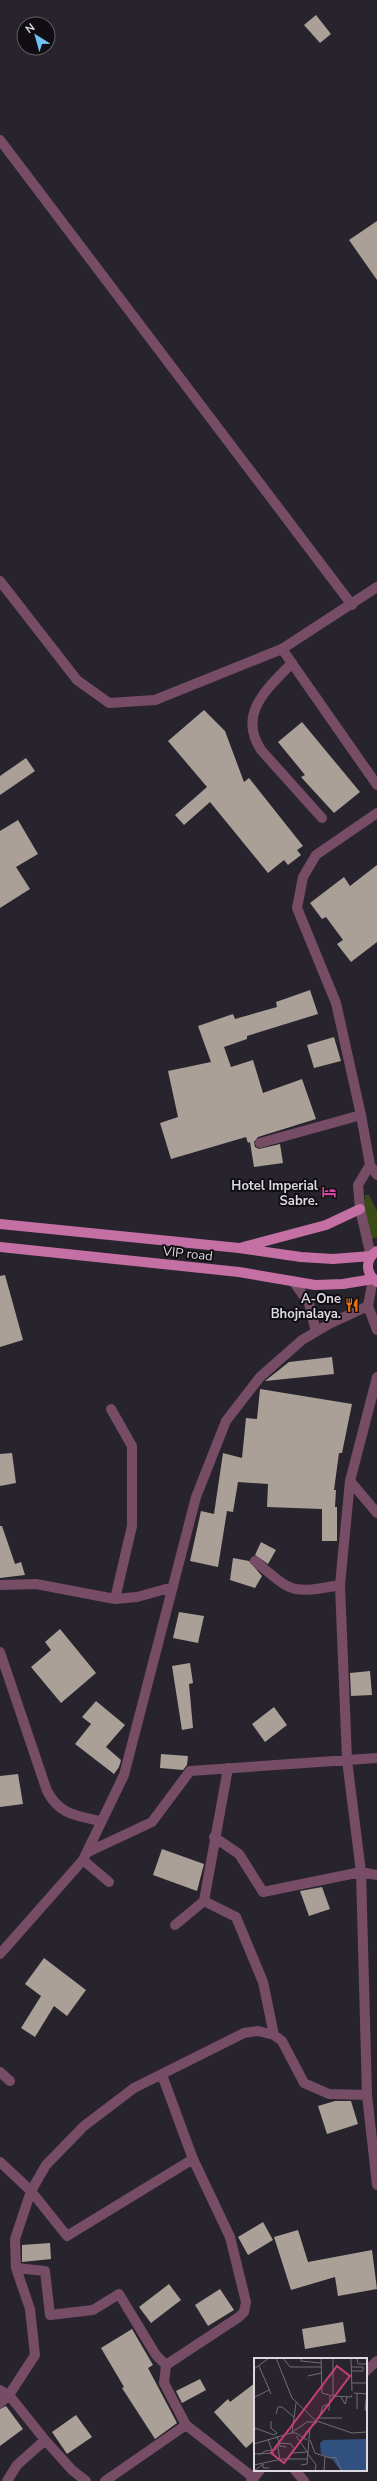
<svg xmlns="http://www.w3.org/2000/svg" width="377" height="2481" font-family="'Nunito Sans',sans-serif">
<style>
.green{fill:#3a4c15}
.building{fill:#aba097}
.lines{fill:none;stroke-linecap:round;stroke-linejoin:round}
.minor{stroke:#764d65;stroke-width:10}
.tertiary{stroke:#764d65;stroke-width:10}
.primary{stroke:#c570a4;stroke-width:10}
.labels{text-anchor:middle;stroke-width:4;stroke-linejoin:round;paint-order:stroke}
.poi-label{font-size:13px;font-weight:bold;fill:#dcdae0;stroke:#100e12;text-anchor:end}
.street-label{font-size:13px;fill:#dcdae0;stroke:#100e12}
.inset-road{fill:none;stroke:#706d75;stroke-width:1}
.view{fill:#c73f76;fill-opacity:0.15;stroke:#c73f76;stroke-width:2}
.inset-edge{fill:none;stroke:#dcdae0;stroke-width:2}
</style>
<rect width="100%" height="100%" fill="#28242d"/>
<path class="green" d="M365,1195H369L377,1211V1237L362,1242Z"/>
<path class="building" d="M316,15L331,34L320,43L304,25Z
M377,221V280L349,240Z
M204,710L225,731L244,782L249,778L303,846L297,850L301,855L288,865L284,860L268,873L210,802L184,825L175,815L207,787L168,741Z
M302,722L360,792L334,813L301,777L305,775L278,742Z
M26,758L35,771L0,795V776Z
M18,820L38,854L16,867L30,889L0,908V831Z
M377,865V942L351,962L337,944L343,940L326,917L322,919L310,903L344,877L350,886Z
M310,990L318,1014L247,1036V1039L224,1047L231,1067L253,1060L263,1093L302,1079L316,1119L258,1137L254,1142L255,1147L259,1149L280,1144L283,1163L254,1167L250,1142L248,1143L246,1137L171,1159L160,1123L178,1117L168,1071L211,1062L198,1026L233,1014L235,1019L277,1007L276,1002Z
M334,1037L341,1061L314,1068L307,1045Z
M5,1275L23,1340L0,1347V1276Z
M332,1357L334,1374L265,1381L289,1362Z
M260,1389L352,1404L342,1453H339L334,1490H336L335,1507H337V1541H322V1509L267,1507L268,1484L238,1482L233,1512L227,1511L218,1567L190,1561L201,1511L214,1514L223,1453L242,1458L246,1418L257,1419Z
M12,1453L16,1483L0,1486V1454Z
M0,1526H2L15,1564L21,1562L25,1575L0,1578Z
M261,1542L276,1550L268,1564L255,1555Z
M233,1558L249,1561L262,1576L255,1588L230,1580Z
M179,1612L204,1616L198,1643L173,1638Z
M60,1629L96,1673L61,1703L31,1667L51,1650L45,1642Z
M190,1663L193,1683L189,1684L193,1728L182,1730L172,1666Z
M370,1671L372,1695L351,1696L350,1673Z
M96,1701L125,1725L106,1747L121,1760L119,1767L114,1774L75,1744L91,1724L82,1717Z
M274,1707L287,1725L265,1742L252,1724Z
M161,1754L188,1756L187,1765L183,1770L160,1768Z
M18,1774L23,1804L0,1807V1776Z
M162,1849L204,1864L197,1891L153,1875Z
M322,1887L330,1909L309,1916L300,1891Z
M44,1958L86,1990L67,2016L54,2006L35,2037L21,2028L41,1996L25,1984Z
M335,2101H351L358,2124L327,2134L318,2106Z
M263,2222L273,2240L248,2255L238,2237Z
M298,2230L308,2262L372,2250L377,2289L338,2296L335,2277L291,2290L274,2237Z
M50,2243L51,2259L22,2262V2245Z
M169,2284L181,2300L151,2323L139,2307Z
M220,2289L234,2310L208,2326L195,2305Z
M343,2322L346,2342L305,2349L302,2329Z
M132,2329L153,2365L148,2368L177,2423L155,2439L122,2388L124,2387L101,2348Z
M200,2379L206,2390L182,2403L176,2391Z
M255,2383V2440L246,2448L214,2412L228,2399L230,2402Z
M6,2406L23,2429L0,2446V2409Z
M76,2415L92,2437L67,2454L52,2432Z"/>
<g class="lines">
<path class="minor" d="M0,140L352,605
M0,581L77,680L109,703L155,700L282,649
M292,663C268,688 237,713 261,750L322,818
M260,1143L361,1115
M373,1279L368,1306L377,1330
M293,1281L309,1303L316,1332
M377,1377L350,1481L340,1585L347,1760L361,1872L367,2095L377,2185
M111,1409L132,1446V1526L115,1599
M350,1481L377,1513
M255,1561C293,1593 290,1594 340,1585
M0,1585L36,1584L115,1599L137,1597L173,1587
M0,1652L47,1791C60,1815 75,1815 100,1821
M214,1837L239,1854L263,1892L361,1872L377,1875
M88,1852L152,1822L190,1771L377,1758
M83,1860L109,1882
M204,1901L236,1917L263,1982L274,2035
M175,1925L204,1901L228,1768
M0,1954L83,1860L124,1775L196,1497L226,1421L260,1377L302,1340L329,1324L368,1306
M0,2072L10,2081
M162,2075L193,2159L230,2237L246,2302L244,2312L239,2317L166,2365
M0,2162L31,2191L67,2236L193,2159
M16,2268L45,2271L50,2315L93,2310L119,2294L156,2355L166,2365L164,2383L186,2425L254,2478
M366,2371L377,2361
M0,2390L9,2395L45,2440L72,2470L86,2481
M0,2403L9,2395L35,2355L30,2309L16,2268L15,2239L31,2191L46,2165L84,2126L134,2088L244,2033L258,2031L274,2035L282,2041L304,2083L329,2094L367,2095
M295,2470L304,2481
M7,2481L17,2465L45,2440
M105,2481L186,2425
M251,2481L260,2470"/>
<path class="tertiary" d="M377,587L282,649L377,785
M377,813L316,855L303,877L297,908L336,1003L361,1115L370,1165L377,1175
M370,1165L358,1185L360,1209L371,1256"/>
<path class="primary" d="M0,1224L239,1248L301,1257L333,1259L371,1256
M0,1247L239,1272L315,1285L343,1284L373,1279
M243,1247L326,1225L360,1209
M377,1282C365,1273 365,1259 377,1251"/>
</g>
<defs>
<symbol id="hotel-bare" viewBox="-9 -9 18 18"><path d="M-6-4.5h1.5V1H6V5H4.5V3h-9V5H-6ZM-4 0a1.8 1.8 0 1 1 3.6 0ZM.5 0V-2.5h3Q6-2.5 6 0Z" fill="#d1479c" stroke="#100e12" stroke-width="2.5" paint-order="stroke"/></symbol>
<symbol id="restaurant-bare" viewBox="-9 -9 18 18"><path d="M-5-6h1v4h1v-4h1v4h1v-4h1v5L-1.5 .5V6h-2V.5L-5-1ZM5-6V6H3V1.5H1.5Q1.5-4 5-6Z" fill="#e8710a" stroke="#100e12" stroke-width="2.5" paint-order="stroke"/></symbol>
</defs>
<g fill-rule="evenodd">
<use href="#hotel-bare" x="319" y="1182" width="20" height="20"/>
<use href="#restaurant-bare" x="342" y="1295" width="20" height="20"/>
</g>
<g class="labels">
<g class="poi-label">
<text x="318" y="1190">Hotel Imperial<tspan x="318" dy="15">Sabre.</tspan></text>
<text x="341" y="1303">A-One<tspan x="341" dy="15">Bhojnalaya.</tspan></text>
</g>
<g class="street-label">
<text transform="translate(188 1253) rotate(6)" y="5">VIP road</text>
</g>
</g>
<g transform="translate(254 2358)">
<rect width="113" height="113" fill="#28242d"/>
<path d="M113,81V113H87L78,101L67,96L66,85L70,82Z" fill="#30507f"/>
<path class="inset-road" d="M22,0L38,40L62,63M29,0L36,9H67M47,0V3L67,5M67,0L68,35L79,38L97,39L98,37M79,0V38M97,0L98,33M103,0L104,6H113M5,8L17,36M97,9H109V13H97M113,10V24M0,11L15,0M54,18L67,15M98,25H113M113,33L111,52L113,54M100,35L113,36M103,35V51M1,39L15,32M87,39L91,46L93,39M75,53L76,38M22,56L24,49H28L40,59M65,60H88M65,60L69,48L75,46M17,63V70L23,75M63,63L98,75L113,74M37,75H42L53,82M38,75L42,45M0,76L1,70L20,77L23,75M23,78L26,88L32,89M42,78L54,95M14,81L20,98M56,82L61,95L76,100L81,99L88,113M0,86L37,75L53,64H61M24,89L26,102M38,95L53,94M0,96L20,95M54,96L62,107L61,113M5,97L11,93L21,92L27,85L37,86L40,91M34,101L53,73L63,64M0,107L28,101H53M47,107L53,106L56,69M70,112L71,99M0,113L9,106V110H15"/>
<path class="view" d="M83,8L96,18L30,105L17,95Z"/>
<rect width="113" height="113" class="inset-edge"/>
</g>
<g transform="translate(36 36) rotate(323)"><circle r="19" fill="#100e12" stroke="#626064"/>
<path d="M0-3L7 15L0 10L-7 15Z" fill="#73c0f6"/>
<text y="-6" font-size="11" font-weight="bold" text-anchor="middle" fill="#dcdae0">N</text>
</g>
</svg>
